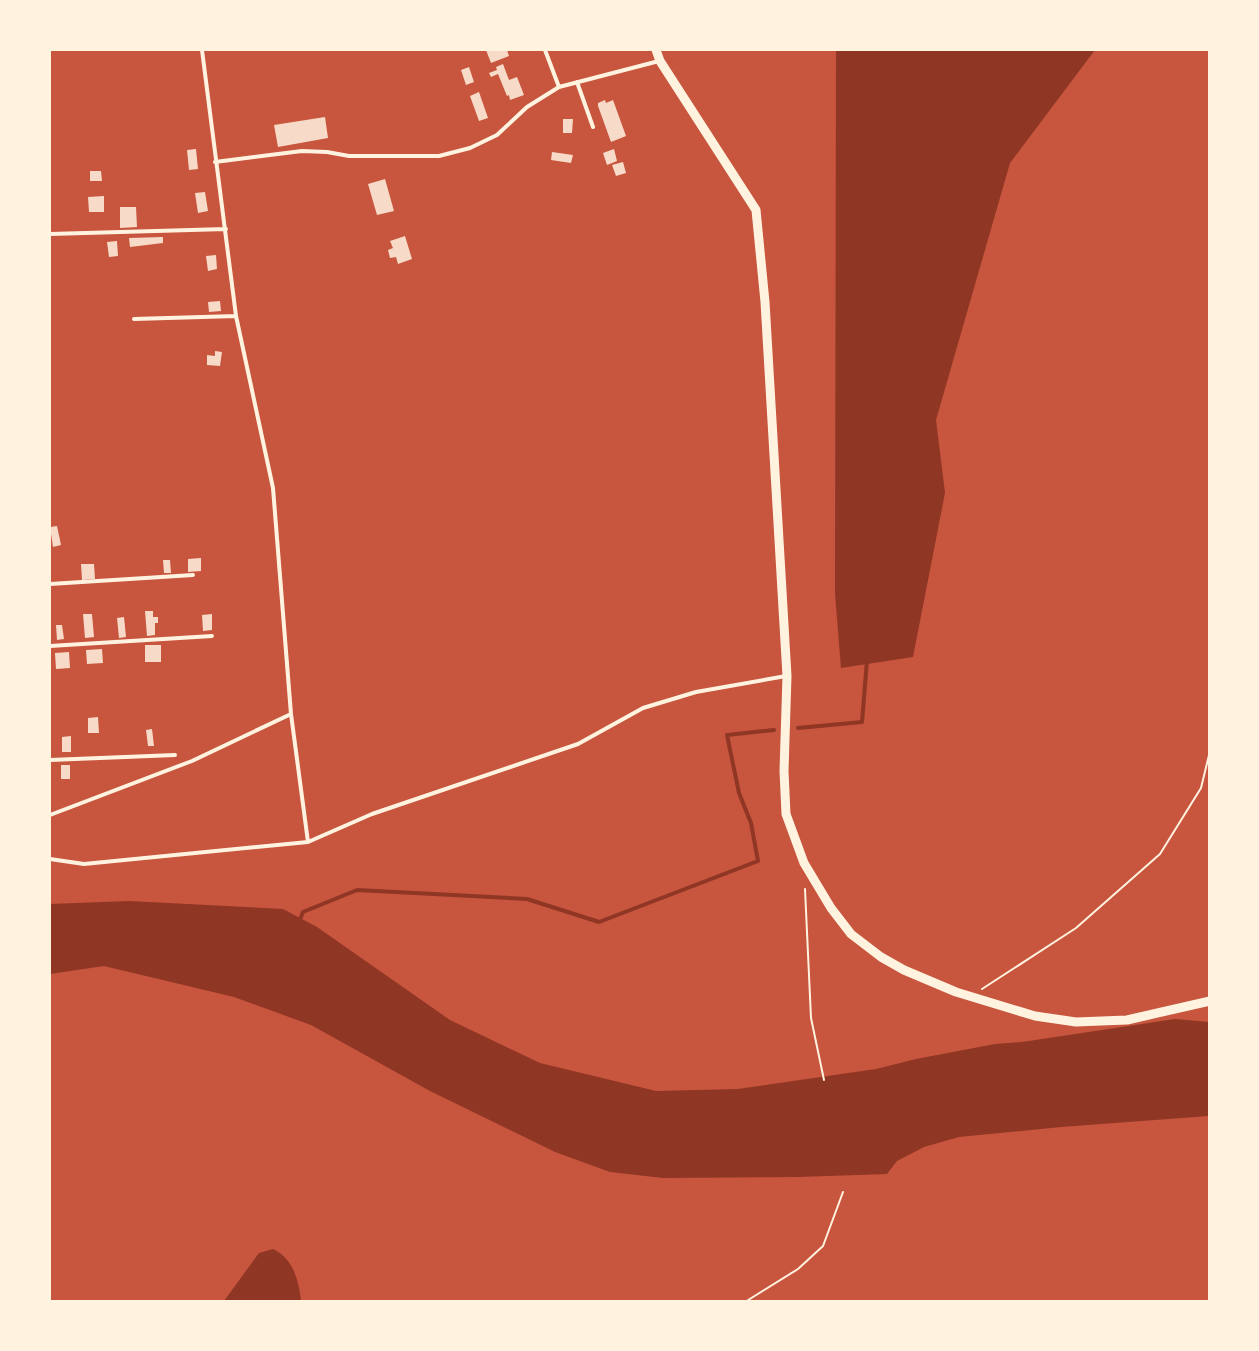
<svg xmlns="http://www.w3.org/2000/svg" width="1259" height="1351" font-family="Arial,sans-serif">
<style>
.water{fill:#8f3625}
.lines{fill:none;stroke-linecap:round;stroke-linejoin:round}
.stream{stroke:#8f3625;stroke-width:4}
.building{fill:#f7dbc8}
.path{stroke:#fff3e0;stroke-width:2}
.service{stroke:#fff3e0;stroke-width:4}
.tertiary{stroke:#fff3e0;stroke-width:9}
</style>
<rect width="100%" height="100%" fill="#c8553d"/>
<path class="water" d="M836,50H1095L1010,163L936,420L945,493L913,657L841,668L835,594Z
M129,901L283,909L317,927L450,1020L540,1063L656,1091L738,1089L876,1069L916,1059L995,1044L1022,1042L1175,1019L1209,1022V1116L1061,1127L959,1137L924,1147L897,1161L887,1174L798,1177L663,1178L610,1172L555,1152L430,1091L311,1025L234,997L104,966L50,974V904Z
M273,1249C293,1258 299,1281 301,1301H224L259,1253Z"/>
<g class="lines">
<path class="stream" d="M798,728L862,722L867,660
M299,922L303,912L357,890L527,899L599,922L758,861L751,823L739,793L727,735L774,730"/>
</g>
<path class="building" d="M486,50H507L509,56L491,63Z
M503,64L509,80L517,77L524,95L510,100L509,95L507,96L498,74L491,77L489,73L497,70L496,67Z
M469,67L474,82L466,85L461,70Z
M479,92L488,118L479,121L470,96Z
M605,100L606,103L613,100L626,136L611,142L598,106V103Z
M325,117L328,138L278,147L274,125Z
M563,119H573L572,133H563Z
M196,149L198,169L189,170L187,150Z
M614,149L617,161L607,165L603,153Z
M552,152L573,155L571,163L551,160Z
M623,162L626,173L616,176L612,165Z
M90,171H101L102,181H90Z
M385,179L394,211L377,215L368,184Z
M205,192L208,211L198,213L195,193Z
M104,196V212H89L88,197Z
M120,207H136L137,227L120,228Z
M405,236L412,259L398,264L396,257L390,258L388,250L393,248L390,241Z
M163,237V243L130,247L129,238Z
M117,241L118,256L109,257L107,242Z
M216,255L217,269L208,271L206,256Z
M220,301L221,311L209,312L208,302Z
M215,351L222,352L220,366L207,365V355L215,356Z
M57,526L61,545L53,547L50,527Z
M201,558V571L188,572V559Z
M163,560H170L171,573H164Z
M81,564H94L95,579L82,580Z
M145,611H153V617H158V623H155V635L147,636Z
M83,614H92L94,637L85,638Z
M212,614V630L203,631L202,615Z
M124,617L126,637L119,638L117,618Z
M56,625H62L64,639L57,640Z
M145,645H161V662H145Z
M102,649L103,663L87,664L86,650Z
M69,652L70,668L56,669L55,653Z
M98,717L99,733H88V718Z
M152,729L154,746H148L146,730Z
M71,736V752H62V737Z
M61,765H70V779H61Z"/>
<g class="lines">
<path class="path" d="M805,889L811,1018L824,1080
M982,989L1076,928L1160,854L1201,788L1210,751
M745,1302L798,1269L823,1246L843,1192"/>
<path class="service" d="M545,50L559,87
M577,82L593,127
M215,162L302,151L327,152L349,156H439L470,148L497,135L527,107L559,87L659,61
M50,234L226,229
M134,319L236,316
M50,584L193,575
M50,646L212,636
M291,714L308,842
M50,760L175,755
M50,815L192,761L291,714L273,488L236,316L202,50
M50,859L84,864L308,842L372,814L578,744L643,708L696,692L786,676"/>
<path class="tertiary" d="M656,50L660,61L756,210L765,302L787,676L784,771L786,814L804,863L831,908L851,934L881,957L904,970L956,992L1035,1016L1076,1022L1127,1020L1210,1001"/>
</g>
<rect width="1259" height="1351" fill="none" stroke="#fff3e0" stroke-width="102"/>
</svg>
